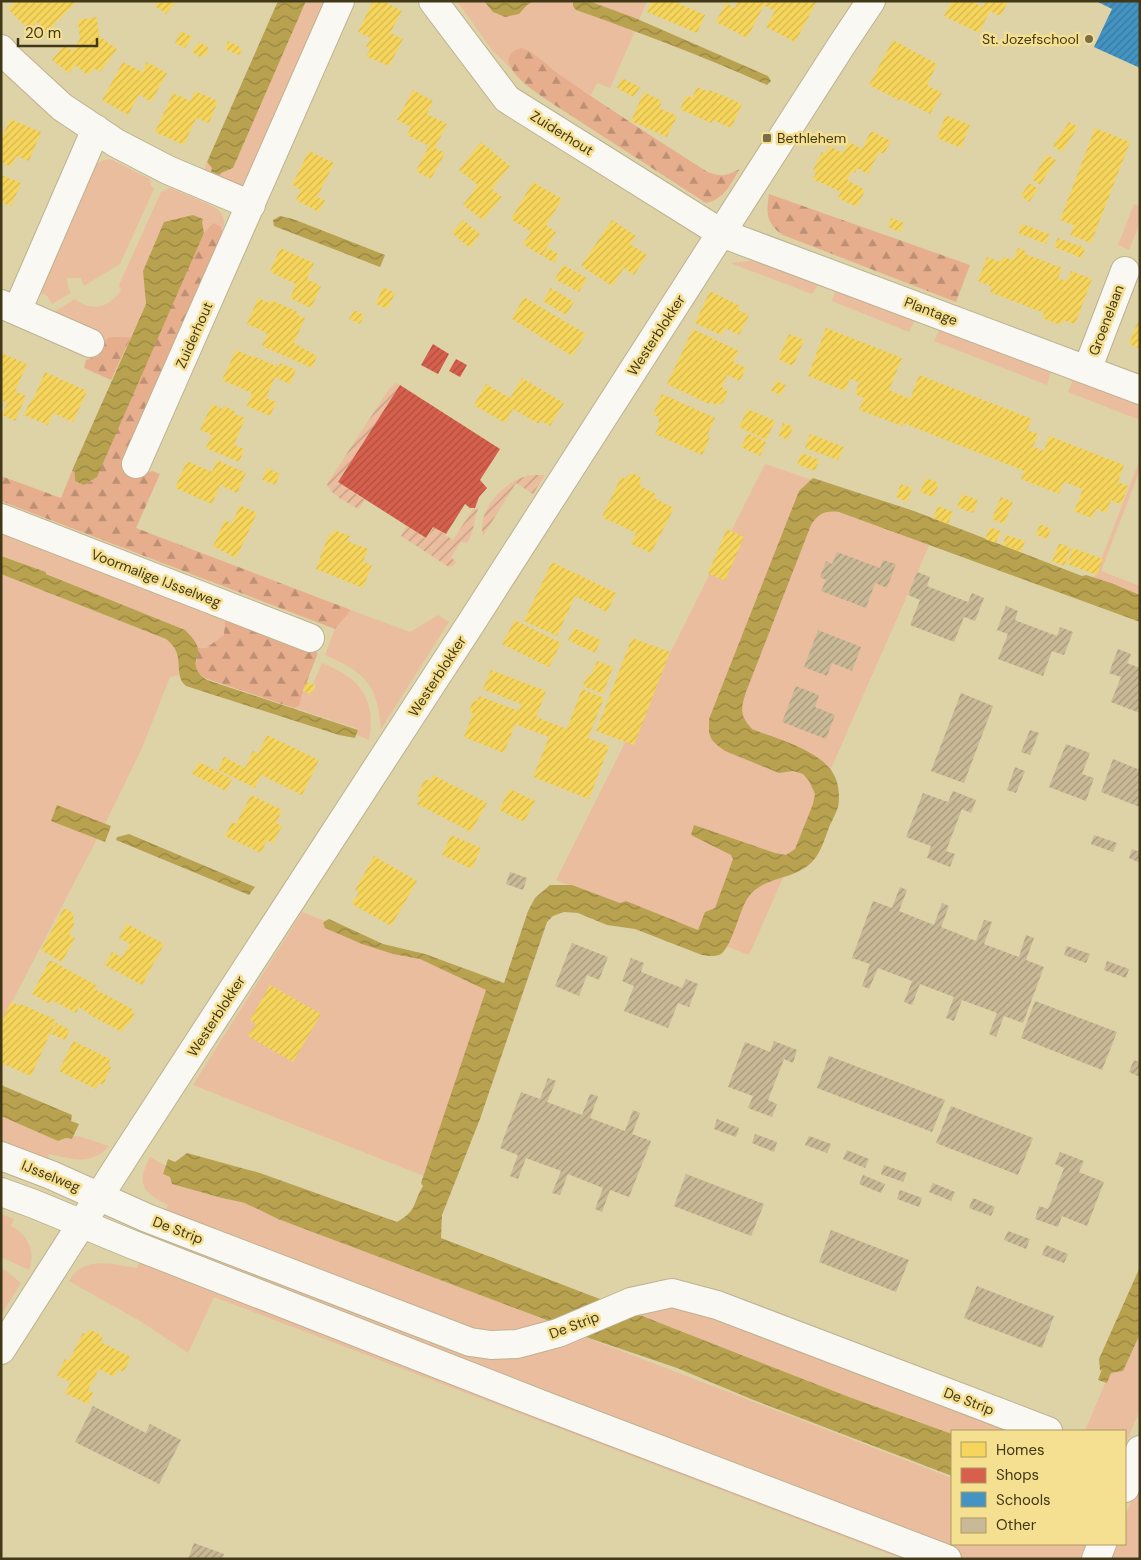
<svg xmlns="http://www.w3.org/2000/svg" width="1141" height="1560" font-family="'DM Sans',sans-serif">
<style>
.green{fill:#ebbd9f}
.forest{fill:url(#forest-firs)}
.garden{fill:url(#garden-furrows)}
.water{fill:url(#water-waves)}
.homes{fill:url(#homes-hatch)}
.shops{fill:url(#shops-hatch)}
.schools{fill:url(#schools-hatch)}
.building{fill:url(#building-hatch)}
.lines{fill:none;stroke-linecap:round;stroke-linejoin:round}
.minor-casing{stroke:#bcb290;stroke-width:30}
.minor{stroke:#faf8f2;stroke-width:28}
.poi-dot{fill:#786e49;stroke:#f5df90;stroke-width:2}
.labels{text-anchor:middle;stroke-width:5;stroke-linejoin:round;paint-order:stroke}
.poi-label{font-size:14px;fill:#413817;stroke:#f5df90;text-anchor:end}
.street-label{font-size:14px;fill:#413817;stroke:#f5df90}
</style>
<defs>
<pattern id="forest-firs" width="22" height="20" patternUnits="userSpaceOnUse" patternTransform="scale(1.25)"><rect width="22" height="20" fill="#e7ae8e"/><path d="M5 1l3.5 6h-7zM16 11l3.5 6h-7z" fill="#bd8f73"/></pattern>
<pattern id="garden-furrows" width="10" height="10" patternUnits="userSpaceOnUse" patternTransform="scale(1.25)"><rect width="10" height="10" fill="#ebbd9f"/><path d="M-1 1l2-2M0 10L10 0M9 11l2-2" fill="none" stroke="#c09b81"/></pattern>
<pattern id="water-waves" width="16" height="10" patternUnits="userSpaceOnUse" patternTransform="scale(1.25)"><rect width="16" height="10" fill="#b8a250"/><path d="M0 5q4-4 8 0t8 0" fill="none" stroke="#978541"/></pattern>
<pattern id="homes-hatch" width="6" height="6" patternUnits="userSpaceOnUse" patternTransform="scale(1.25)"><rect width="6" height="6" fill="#f6d55c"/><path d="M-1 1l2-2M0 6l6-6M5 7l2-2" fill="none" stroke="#d4b84f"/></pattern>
<pattern id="shops-hatch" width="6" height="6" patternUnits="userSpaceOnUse" patternTransform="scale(1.25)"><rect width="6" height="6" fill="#d6604d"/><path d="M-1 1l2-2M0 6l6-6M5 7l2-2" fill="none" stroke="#af503f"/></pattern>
<pattern id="schools-hatch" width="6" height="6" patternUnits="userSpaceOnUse" patternTransform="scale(1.25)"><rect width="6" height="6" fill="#4393c3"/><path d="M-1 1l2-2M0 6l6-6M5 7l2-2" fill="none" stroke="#3a799d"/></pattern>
<pattern id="building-hatch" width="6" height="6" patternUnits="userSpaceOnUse" patternTransform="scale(1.25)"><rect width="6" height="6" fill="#c9b996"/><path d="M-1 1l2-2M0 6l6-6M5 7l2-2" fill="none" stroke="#a59779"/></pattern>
</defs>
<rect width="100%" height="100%" fill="#ded2a7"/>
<path class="green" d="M306,1H329L245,184L235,188L201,176L207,162L220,175L221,173L233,168Z
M457,1H484L496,14L527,5L534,1H573L576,10L635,31L610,88L597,83L591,95C580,88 568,81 557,73C548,67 532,49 522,49C514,48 511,53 508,60L511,69L492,50Z
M589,1H647L639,20Z
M110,159L150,179L151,185L154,189L120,264L84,286L81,278H67L68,286L71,293L52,304L47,296L40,292L93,169C98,162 102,160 110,159Z
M170,188C181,193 215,205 220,212C225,218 225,224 222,231L213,223L204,233L202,222L143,271L146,304L131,337H110L105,340L53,317L54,312L75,299C92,312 108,308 121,291L119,285L161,192Z
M1134,204L1140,206V223L1129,250L1118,245Z
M759,260L819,283L812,294L730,263Z
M836,289L915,320L909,332L832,301Z
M939,330L1051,372L1047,385L934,341Z
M1073,380L1140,406V420L1068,392Z
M1140,459V470L1101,571L1140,586V595L1094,578Z
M765,464L939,523L749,955L556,880Z
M1,531L225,617L224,635L206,648H198L189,634L45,573L46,572L1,556Z
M1,574L166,639C178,648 180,661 179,675L170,677L142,748L105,824L57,806L52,821L97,839L1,1023Z
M351,610L410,632L438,615L449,622L381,729C377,684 366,673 325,655L335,629Z
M322,663C359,677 377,699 369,740L357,735L358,729L295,708L299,706L302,691L312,695L316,685L313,684Z
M302,912L489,986L424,1176L193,1085Z
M1,1116L58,1141L66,1138L72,1139L74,1136L82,1137L109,1146C91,1166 73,1159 49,1154L47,1162L1,1150Z
M150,1157L166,1166L163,1174L170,1177L172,1184L222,1198L245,1203L278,1219L552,1322L529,1333H480L165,1213L168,1205C142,1192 136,1184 150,1157Z
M1,1214L14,1219L11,1226C28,1235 36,1251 29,1270L1,1257Z
M149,1232L466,1352L577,1334L952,1478V1544H1089L1083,1559H968L142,1242Z
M140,1260L929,1559H902L214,1297L188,1353L140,1321L69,1281C83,1255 113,1264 137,1268Z
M1,1268L5,1270L21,1283L1,1315Z
M676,1303L1028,1431H952V1434L849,1397L632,1312Z
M1140,1334V1410L1125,1445V1431H1085L1105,1383H1107L1111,1373L1123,1371Z
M1140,1478V1559H1109L1114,1544H1125V1517Z"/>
<path class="forest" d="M522,48C537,53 548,67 560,75C608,108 657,140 706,171C721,178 725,176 740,169C730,184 725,199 706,203L550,102C535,91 513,79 508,60C511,52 514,49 522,48Z
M769,194L970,265L956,302L783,235C766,223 766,214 769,194Z
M213,223L220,226L222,231L228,233L141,475L152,471L160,474L136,528L351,610L335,629L1,501V476L61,498L74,466L75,481L84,484L92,481L204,233Z
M110,337H131L111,380L84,368L86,360L98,356L105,340Z
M225,617L318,653L303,691L299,706L294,708L207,679C189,669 198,664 198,648H206L224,635Z"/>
<path class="garden" d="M396,383L400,385L338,482L365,500L358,509C348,502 331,496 327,484L389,389Z
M536,475H545L533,494L516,483L483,536C477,512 500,486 521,478C526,476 531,475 536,475Z
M473,509H478C474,520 473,535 467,543L461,542L451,557L456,562L453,566L449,567L401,536L407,526L426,539L434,527L453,540Z"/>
<path class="water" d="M278,1H306L233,168L221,173L220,175L211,172L212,168L207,162Z
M484,1H534L527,5L519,14L505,17L493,12Z
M573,1H589L635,18L768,76L771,81L767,85C705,57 641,33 576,10L573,6Z
M193,215L203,219L202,222L204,233L97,477L84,485L75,481L74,466L146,304L143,271L164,222Z
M280,216L293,219L385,255L380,267L274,226L273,220Z
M813,478L914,511L1082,576L1086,575L1111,583L1140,595V622L839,512C825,510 818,514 811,525L746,692C741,708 739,715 752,729C777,739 824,751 835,777C839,785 840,799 838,807C836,813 833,819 830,825C824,840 820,858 806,867C786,881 762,877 747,899C739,912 732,946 721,954C716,957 708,956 702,955L635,929L607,925L578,913L564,912L553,916L547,922L480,1119L442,1215L441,1238L605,1301L552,1322L278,1219L245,1203L222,1198L172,1184L170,1177L163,1174L168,1159L175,1162L187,1153L260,1173L397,1222C418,1210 412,1204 423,1186L421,1183L486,990L420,959L393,954L362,944L325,928L323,923L325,921L329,919L383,944L425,954L504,983L528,911L535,898L550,885H572L620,903L626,901L698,930L705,912L715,908L733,859L731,855L691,835L694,825L775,853L786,855L795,849L813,804L815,794L809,781L803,774L793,771L779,773L725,751L717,745L712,740L709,733V719L799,491Z
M1,556L46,572V574L185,630C190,635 197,642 198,649C199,653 198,653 197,657C193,668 198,674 207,680L358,730L355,738L339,735L186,686C172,675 187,654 166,639L1,574Z
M57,805L111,826L105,842L51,821Z
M129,834L255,887L249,895L116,840L117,837Z
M1,1085L72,1115L71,1121L79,1124L72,1139L66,1138L58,1141L1,1116Z
M1140,1267V1334L1123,1371L1111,1373L1107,1383L1098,1380L1102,1369L1100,1371L1099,1359Z
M632,1312L849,1397L952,1434V1476L751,1399L677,1368L577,1334Z"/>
<path class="homes" d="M16,1H77L47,32L37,22L29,30L8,9Z
M159,1H176L166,14L155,6Z
M373,1H383L402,11L390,33L403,39L389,66L366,56L370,49L366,47L371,38L358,32Z
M652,1H673L705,15L697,33L647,12Z
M738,1H817L795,42L766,27L775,11L764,5L747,38L716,22L726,3L735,8Z
M952,1H971L983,7L986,1H1008L1001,16L990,11L979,33L944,16Z
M97,17L99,36L117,49L100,72L94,68L88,75L75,65L69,73L52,60L64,45L72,51L80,39L78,20Z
M181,31L192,37L185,48L175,43Z
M893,40L937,64L927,85L942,93L930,114L901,99L900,101L869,85Z
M228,41L242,48L239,55L225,49Z
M199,42L209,48L205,56L200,57L192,52Z
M123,62L142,72L147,62L167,73L151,102L139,94L128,115L102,100Z
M622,78L640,87L634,97L617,88Z
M697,87L709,92L710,90L742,104L731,128L713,120L711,123L680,109L687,95L692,98Z
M413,90L433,101L427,114L447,124L435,148L445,153L431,179L416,171L429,146L407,135L411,127L397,120Z
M195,91L218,101L209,123L196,118L184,145L155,132L173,93L191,101Z
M644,92L662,101L659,108L677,116L667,137L631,121Z
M946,115L970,125L961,148L937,138Z
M10,119L41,132L29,161L16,156L11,167L1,162V139Z
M1069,122L1078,127L1062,152L1053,146Z
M1095,128L1130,142L1091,243L1070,235L1074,225L1060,220Z
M871,131L891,141L884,154L879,152L868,174L857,168L855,173L852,171L847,180L865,190L857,207L838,198L841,192L813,179L816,172L813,170L822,152L825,154L829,146L843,153L849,142L862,149Z
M481,142L510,166L492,189L502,197L483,220L463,205L478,185L459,170Z
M309,151L334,163L317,197L325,200L319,212L296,200L301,190L292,185Z
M1047,155L1056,160L1040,185L1032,179Z
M1,175L21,183L11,206L1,202Z
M533,182L562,199L546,225L556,232L542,256L523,244L531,232L511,219Z
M1029,183L1038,189L1029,202L1021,196Z
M891,218L904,223L900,232L888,227Z
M463,220L480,234L470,248L452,233Z
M612,220L636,236L630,244L647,255L634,275L624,268L612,286L581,266Z
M1022,224L1049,234L1046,244L1018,233Z
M1058,238L1085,248L1082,258L1054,247Z
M280,248L314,263L307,279L321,286L311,308L290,298L296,284L270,272Z
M548,248L559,255L554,263L543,256Z
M1018,248L1026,251L1025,254L1062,268L1058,278L1067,281L1071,271L1092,279L1075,324L1063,320L1061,325L1042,318L1044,313L990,292L992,287L978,281L987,257L1001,262L1003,257L1013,260Z
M563,265L587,278L579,292L555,279Z
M383,287L395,293L387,309L376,304Z
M551,288L574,302L566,315L543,301Z
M710,291L740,306L738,310L749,315L739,335L725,328L721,335L695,323Z
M524,297L586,334L572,356L512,319Z
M258,298L269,303L271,300L298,312L297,315L305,318L294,343L317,356L312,368L262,346L267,335L265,332L247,324Z
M354,310L364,315L360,324L349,319Z
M1140,316V349L1129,344Z
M826,328L902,358L889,390L910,399L919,375L1032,419L1027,430L1038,434L1033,447L1044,451L1049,436L1124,465L1118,482L1128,486L1121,505L1111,500L1106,513L1096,509L1092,518L1074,511L1083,489L1064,482L1059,494L1021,479L1024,471L903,423L902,426L859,410L864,398L855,394L859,382L850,379L845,391L808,376Z
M693,329L739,351L733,362L746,368L740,381L727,375L722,387L727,391V395L723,402L720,404L717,405L710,402L709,404L667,384Z
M789,334L804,340L793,366L778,359Z
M236,350L252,357L253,356L279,367L280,363L296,370L290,384L275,377L266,398L276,402L270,416L247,406L252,393L222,380Z
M1,353L27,364L15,391L26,396L15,421L2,415L7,403L1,400Z
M45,372L87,391L73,422L53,413L48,425L24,415L30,402H32Z
M522,378L564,403L550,426L540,420L539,424L513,409L505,423L474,405L486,384L510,398Z
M776,381L786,385L781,395L771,391Z
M662,394L715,418L707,436L710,438L702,455L655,434L660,423L658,422L660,418L653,414Z
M212,404L223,409L224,406L235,411L234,414L245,418L234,445L244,449L239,462L206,448L212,435L200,430Z
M748,409L775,421L766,440L739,427Z
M783,423L793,427L788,440L779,436Z
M748,433L766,442L760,456L741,447Z
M810,434L844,447L838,460L805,448Z
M802,453L819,460L815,471L797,464Z
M217,460L246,473L237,493L220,485L212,504L175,488L187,461L212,472Z
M267,468L280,474L275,485L262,480Z
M633,473L640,477L641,479L640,486L656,494L654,498L674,508L651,553L631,544L636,533L602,517L621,477L625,479L627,476Z
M926,478L939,483L933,497L920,492Z
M901,484L912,488L907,502L896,497Z
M962,494L978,500L973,513L957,507Z
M1001,497L1013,502L1004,524L992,519Z
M240,505L257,513L236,558L213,546L225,520L232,524Z
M938,506L953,512L948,524L933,518Z
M1040,524L1051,529L1047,539L1036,535Z
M990,527L1001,531L996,543L985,539Z
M727,529L744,537L725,581L708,573Z
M334,530L350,536L347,541L368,549L363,562L372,565L363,588L316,569L329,534L332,535Z
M1006,535L1025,541L1021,552L1003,545Z
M1059,543L1071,548L1064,566L1052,561Z
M1073,548L1103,559L1097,575L1067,564Z
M552,562L616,593L607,612L575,596L557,636L524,621Z
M515,620L561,643L549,667L502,644Z
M574,628L601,640L595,653L568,640Z
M632,638L670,652L634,745L596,731Z
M597,661L613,667L603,694L583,686L588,674L591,676Z
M491,670L546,691L536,717L567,729L582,689L604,698L588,738L609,746L589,799L533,777L549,737L515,724L504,753L464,737L473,713L469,711L473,700L478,701L479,696L519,711L521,704L483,689Z
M306,682L315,685L312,694L303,691Z
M267,735L319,760L302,795L261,775L255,788L218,770L224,757L245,768L253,751L258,754Z
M199,762L232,779L226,791L192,774Z
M433,775L487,803L471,832L417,804L421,798L417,796L425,779L430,781Z
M510,789L535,801L524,822L499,810Z
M251,795L282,810L276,823L282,826L273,843L267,840L261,853L225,836L232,822L236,824Z
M451,835L481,848L472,869L442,855Z
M374,856L417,881L391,926L352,904L359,892L355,890Z
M64,908L73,913L74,924L69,935L75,938L62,962L41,950Z
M127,924L164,944L142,985L105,965L112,952L122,957L130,944L119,938Z
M50,960L96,985L95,989L134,1010L132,1013L135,1014L130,1023L128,1022L122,1032L88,1014L89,1013L79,1007L76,1013L52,1000L50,1004L32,994Z
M270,985L321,1014L293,1062L248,1036L256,1024L250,1020Z
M11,1002L20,1006L21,1004L56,1020L31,1076L1,1063V1022Z
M56,1023L70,1030L65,1040L51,1034Z
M73,1041L110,1059L108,1066L111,1067L103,1085L99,1083L96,1089L59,1071Z
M91,1330L101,1335L102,1338L101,1342L129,1356L130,1359L125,1370L121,1371L118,1369L114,1377L99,1369L88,1390L93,1393L88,1404L65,1393L71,1382L57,1376L65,1359L69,1361L83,1333L86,1334L88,1331Z"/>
<path class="shops" d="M433,344L449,354L438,374L421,365Z
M456,359L467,365L460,377L449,371Z
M400,385L500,449L480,480L487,488L479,497L475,508H470L465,504L446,534L433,527L426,538L338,482Z"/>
<path class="schools" d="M1096,1H1140V68L1094,47L1112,9Z"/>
<path class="building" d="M837,552L880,568L883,560L896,564L887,588L875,583L866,608L821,591L826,580L820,577L826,561L832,564Z
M917,572L930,577L927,586L968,602L972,593L984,598L975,621L964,617L954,642L910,625L920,600L908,595Z
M1006,606L1018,611L1015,620L1057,636L1060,627L1073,632L1064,655L1052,651L1043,676L998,659L1008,634L997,630Z
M818,630L861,647L852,671L832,663L827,676L804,667Z
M1118,649L1131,654L1127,663L1140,668V713L1111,702L1121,677L1109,673Z
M796,686L819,695L815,707L835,715L826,739L782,722Z
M961,693L993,706L964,783L931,771Z
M1030,730L1039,733L1030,755L1021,752Z
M1066,744L1090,753L1082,774L1094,778L1086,801L1049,787Z
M1113,759L1140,770V807L1101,792Z
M1015,767L1025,771L1016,793L1007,790Z
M953,791L976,800L971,813L962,809L946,851L955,854L950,867L927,858L931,846L906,837L923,793L948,802Z
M1094,835L1117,843L1113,852L1091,844Z
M1132,849L1140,852V863L1129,858Z
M510,872L527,878L523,890L506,884Z
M900,887L907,890L899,911L934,925L942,903L949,906L941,927L976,941L984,920L992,922L984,944L1019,957L1026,935L1034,938L1026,960L1044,967L1023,1023L1004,1016L996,1037L989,1034L997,1013L962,1000L954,1021L946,1018L954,997L920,984L912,1005L904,1002L912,981L878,968L869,989L862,986L870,964L852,958L873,901L892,908Z
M572,943L608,957L599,980L587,975L579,996L555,986Z
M1067,946L1090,954L1086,963L1064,955Z
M631,958L644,963L641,972L682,988L686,979L698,984L689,1007L678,1003L668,1028L624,1011L634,986L622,981Z
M1107,961L1129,969L1126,978L1104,970Z
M1035,1001L1117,1032L1102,1070L1021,1038Z
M774,1041L797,1050L793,1063L784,1059L768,1100L777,1104L772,1117L748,1108L753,1096L728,1087L745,1042L770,1052Z
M829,1056L945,1100L932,1132L817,1088Z
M1134,1060L1140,1062V1077L1129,1072Z
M548,1078L556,1081L547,1102L582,1115L590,1094L598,1096L590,1118L625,1131L633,1110L640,1113L632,1134L651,1141L629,1197L610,1190L602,1212L595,1209L603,1188L568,1174L560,1195L552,1193L561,1171L526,1158L518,1179L510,1176L518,1155L500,1148L521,1092L540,1099Z
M951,1106L1033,1138L1018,1175L936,1143Z
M717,1119L739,1128L736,1137L714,1129Z
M755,1134L777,1142L774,1152L752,1143Z
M809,1136L831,1144L827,1153L805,1145Z
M847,1150L869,1159L865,1168L843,1159Z
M1060,1152L1084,1161L1079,1172L1104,1182L1087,1226L1062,1216L1058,1227L1035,1219L1039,1206L1048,1209L1056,1189L1064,1168L1055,1164Z
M884,1165L907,1173L903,1182L881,1174Z
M686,1174L764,1204L751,1236L674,1206Z
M863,1175L885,1184L881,1193L859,1184Z
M933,1183L955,1192L951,1201L929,1192Z
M900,1190L922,1198L919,1207L897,1199Z
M973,1198L995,1207L991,1216L969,1208Z
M831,1230L909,1260L896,1292L819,1262Z
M1008,1231L1030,1239L1026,1249L1004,1240Z
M1046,1245L1068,1254L1064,1263L1042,1255Z
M977,1286L1054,1316L1042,1348L964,1318Z
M93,1406L146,1433L150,1424L181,1440L159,1484L75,1442Z
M194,1543L224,1554L222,1559H188Z"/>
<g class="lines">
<defs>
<path id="minor" d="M433,1L507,99L721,233L1140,390
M1,49L10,59L62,107L116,143L168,170L251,205
M1,304L90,343
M17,311L96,129
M1087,370L1125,271
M136,464L340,1
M1,518L310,638
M1,1156L51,1175L147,1218L470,1342L491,1345L517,1344L558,1333L631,1302L672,1293L717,1305L1048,1431
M1,1192L34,1204L131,1244L548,1407L947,1559
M1,1350L130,1148L473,620L841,46L871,1
M1125,1488L1140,1450
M1096,1559L1102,1544"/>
</defs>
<use href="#minor" class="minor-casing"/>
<use href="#minor" class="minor"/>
</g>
<g class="poi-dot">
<circle cx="1089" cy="39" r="5"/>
<rect x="762" y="133" width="10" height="10" rx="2.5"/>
</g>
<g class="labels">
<g class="poi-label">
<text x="1079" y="44">St. Jozefschool</text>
<text x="777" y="143" text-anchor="start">Bethlehem</text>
</g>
<g class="street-label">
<text transform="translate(562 133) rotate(32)" y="5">Zuiderhout</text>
<text transform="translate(931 311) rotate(21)" y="5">Plantage</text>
<text transform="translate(1106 320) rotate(-69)" y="5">Groenelaan</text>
<text transform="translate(194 335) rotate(-66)" y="5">Zuiderhout</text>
<text transform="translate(656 335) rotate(-57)" y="5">Westerblokker</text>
<text transform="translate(156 578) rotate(21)" y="5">Voormalige IJsselweg</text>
<text transform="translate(437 676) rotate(-57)" y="5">Westerblokker</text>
<text transform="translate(216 1016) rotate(-57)" y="5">Westerblokker</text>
<text transform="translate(51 1176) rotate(22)" y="5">IJsselweg</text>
<text transform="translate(178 1230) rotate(21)" y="5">De Strip</text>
<text transform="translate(574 1325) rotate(-21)" y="5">De Strip</text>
<text transform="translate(969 1401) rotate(21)" y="5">De Strip</text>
</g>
</g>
<rect width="1141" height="1560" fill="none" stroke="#413817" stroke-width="5"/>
<rect x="951" y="1430" width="175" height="115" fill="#f5df90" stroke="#ad9c60"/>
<rect x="961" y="1442" width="25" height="15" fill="#f6d55c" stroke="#ad9c60"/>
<text x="996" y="1455" font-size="15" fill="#413817">Homes</text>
<rect x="961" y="1468" width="25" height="15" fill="#d6604d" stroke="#ad9c60"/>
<text x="996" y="1480" font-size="15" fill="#413817">Shops</text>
<rect x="961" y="1492" width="25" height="15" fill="#4393c3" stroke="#ad9c60"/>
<text x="996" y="1505" font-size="15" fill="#413817">Schools</text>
<rect x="961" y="1518" width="25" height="15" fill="#c9b996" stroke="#ad9c60"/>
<text x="996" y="1530" font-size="15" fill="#413817">Other</text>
<path d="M18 38v8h79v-8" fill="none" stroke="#413817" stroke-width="2.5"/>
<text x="25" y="38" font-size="15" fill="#413817" stroke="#f5df90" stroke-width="4" paint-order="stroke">20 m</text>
</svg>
